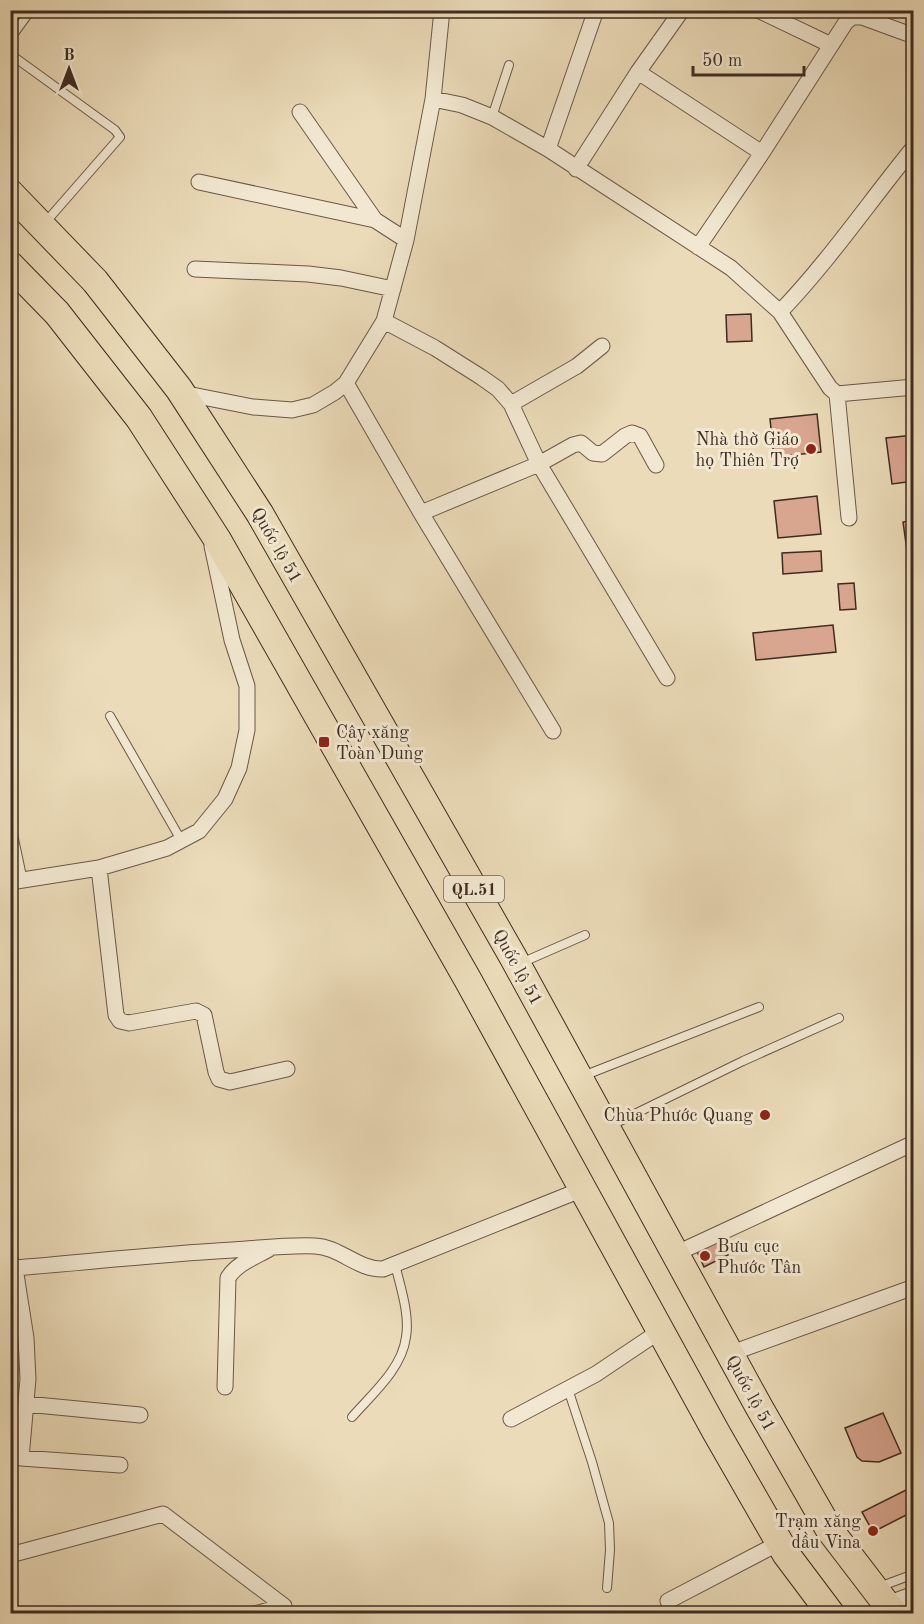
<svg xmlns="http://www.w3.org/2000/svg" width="924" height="1624" font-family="'Old Standard TT',serif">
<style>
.building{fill:#d8a58f;stroke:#3f2c21;stroke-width:1.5}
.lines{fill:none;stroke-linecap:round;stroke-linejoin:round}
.lane-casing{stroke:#6a5847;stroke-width:10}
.street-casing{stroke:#6a5847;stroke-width:17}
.highway-casing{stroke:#3f2c21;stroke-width:29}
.lane{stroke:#f2e8d1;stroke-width:8}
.street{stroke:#f2e8d1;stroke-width:15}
.highway{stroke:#ebdbb8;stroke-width:27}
.poi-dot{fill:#8f2418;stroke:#f2e8d1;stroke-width:2}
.labels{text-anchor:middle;stroke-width:6;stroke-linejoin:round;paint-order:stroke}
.shield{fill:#f2e8d1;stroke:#756456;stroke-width:1.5}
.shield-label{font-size:16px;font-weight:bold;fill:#3f2c21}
.poi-label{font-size:18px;fill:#3f2c21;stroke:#f2e8d1;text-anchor:end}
.street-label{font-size:18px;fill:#3f2c21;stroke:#f2e8d1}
</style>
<rect width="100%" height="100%" fill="#ebdbb8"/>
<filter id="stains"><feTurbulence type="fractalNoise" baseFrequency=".00333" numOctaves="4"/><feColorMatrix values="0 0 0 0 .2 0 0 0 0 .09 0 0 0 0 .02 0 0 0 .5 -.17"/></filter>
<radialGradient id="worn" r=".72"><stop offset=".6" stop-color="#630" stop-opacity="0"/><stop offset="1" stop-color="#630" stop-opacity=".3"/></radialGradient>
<path class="building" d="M751,314L752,341L727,342L726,315Z
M817,414L821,452L774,457L770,419Z
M914,435V481L892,484L886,438Z
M817,496L821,534L778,538L774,501Z
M914,520V557L908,558L903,522Z
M821,551L822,571L783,574L782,553Z
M854,583L856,609L840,610L838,584Z
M833,625L836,652L756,660L753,633Z
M720,1238L728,1255L704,1267L696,1249Z
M883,1413L901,1453L879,1462L862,1461L857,1457L845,1428Z
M914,1486V1511L873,1532L862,1512Z"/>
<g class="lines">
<defs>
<path id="lane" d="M10,39L31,10
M10,54L115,130L120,137L44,224
M492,117L509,65
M110,716L181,840
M10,820L23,881
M521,963L585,935
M583,1076L759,1007
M610,1126L743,1061L839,1018
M568,1389L592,1462L609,1523L610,1550L607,1588
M352,1417C372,1394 402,1369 406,1337C410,1314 400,1286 395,1264
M879,1587L914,1574"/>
<path id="street" d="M758,10L831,45
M638,72L762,153
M433,99L462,105L492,117L548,149L731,268L780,312L830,388L837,394L914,387
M300,112L375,220L406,240
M548,149L596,10
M576,169L638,72L682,10
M199,182L375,220
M698,247L762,153L846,22L852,17H862L914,36
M195,269L308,274L341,278L393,289
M780,312C829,261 869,202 914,147
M384,321L435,348L481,377L498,389L511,404L539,464L667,678
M346,383L421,513L553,731
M182,393L253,407L292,410L313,405L335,392L346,383L384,321L406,240L433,99L442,10
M837,394L849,518
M511,404L577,366L602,346
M421,513L539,464L573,445L581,443L593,453L602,454L625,436L632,433L640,436L656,465
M99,868L116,1015L120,1021L129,1023L196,1011L204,1015L216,1072L219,1079L230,1082L287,1069
M10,882L99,868L167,848L199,831L225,799L239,768L247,730V686L232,640L212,546
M675,1254L914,1143
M10,1260L15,1268C88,1262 160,1254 233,1250C260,1248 288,1245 315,1246C340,1247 358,1270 383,1269L583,1189
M15,1268L26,1338L28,1379L21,1458L120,1465
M729,1354L914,1287
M225,1387L228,1278C236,1264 255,1257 269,1249
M26,1404L140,1415
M511,1419L596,1374L660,1331
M10,1555L163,1514L284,1606
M668,1601L779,1543
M887,1604L914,1594
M255,1614L284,1606"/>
<path id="highway" d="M10,193L95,281L179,389L260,514L513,957L759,1407L829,1529L894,1614
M10,265L57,313L139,418L217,539L468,980L716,1432L786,1554L831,1614"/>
</defs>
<use href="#lane" class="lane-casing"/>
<use href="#street" class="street-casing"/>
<use href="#highway" class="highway-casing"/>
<use href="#lane" class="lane"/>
<use href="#street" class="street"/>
<use href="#highway" class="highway"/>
</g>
<g class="poi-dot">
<circle cx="811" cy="449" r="6"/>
<rect x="318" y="736" width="12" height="12" rx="3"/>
<circle cx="765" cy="1115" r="6"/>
<circle cx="705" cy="1256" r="6"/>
<circle cx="873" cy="1531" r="6"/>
</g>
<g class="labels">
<rect class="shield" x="444" y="876" width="60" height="26" rx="4.5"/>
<g class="shield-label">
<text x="474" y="895">QL.51</text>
</g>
<g class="poi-label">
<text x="799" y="445">Nhà thờ Giáo<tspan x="799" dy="21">họ Thiên Trợ</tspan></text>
<text x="336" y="738" text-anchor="start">Cây xăng<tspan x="336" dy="21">Toàn Dung</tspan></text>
<text x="753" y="1121">Chùa Phước Quang</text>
<text x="717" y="1252" text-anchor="start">Bưu cục<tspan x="717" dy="21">Phước Tân</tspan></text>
<text x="861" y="1527">Trạm xăng<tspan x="861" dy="21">dầu Vina</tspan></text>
</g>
<g class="street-label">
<text transform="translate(277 545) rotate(60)" y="6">Quốc lộ 51</text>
<text transform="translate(518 967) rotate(61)" y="6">Quốc lộ 51</text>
<text transform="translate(751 1393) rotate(61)" y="6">Quốc lộ 51</text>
</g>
</g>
<rect width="924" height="1624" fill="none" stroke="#ebdbb8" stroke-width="36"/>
<rect x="12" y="12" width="900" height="1600" fill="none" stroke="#3f2c21" stroke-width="3"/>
<rect x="18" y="18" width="888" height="1588" fill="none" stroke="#3f2c21" stroke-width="1.5"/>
<g transform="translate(69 69)" stroke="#f2e8d1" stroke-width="4.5" paint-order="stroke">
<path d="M0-4.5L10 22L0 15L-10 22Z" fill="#3f2c21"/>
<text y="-9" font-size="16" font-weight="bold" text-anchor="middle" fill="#3f2c21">B</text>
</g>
<path d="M693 66v9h111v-9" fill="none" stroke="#3f2c21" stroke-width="3"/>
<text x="702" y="66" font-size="18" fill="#3f2c21" stroke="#f2e8d1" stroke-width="4.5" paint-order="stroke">50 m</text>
<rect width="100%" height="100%" filter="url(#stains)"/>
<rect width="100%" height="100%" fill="url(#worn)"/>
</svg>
